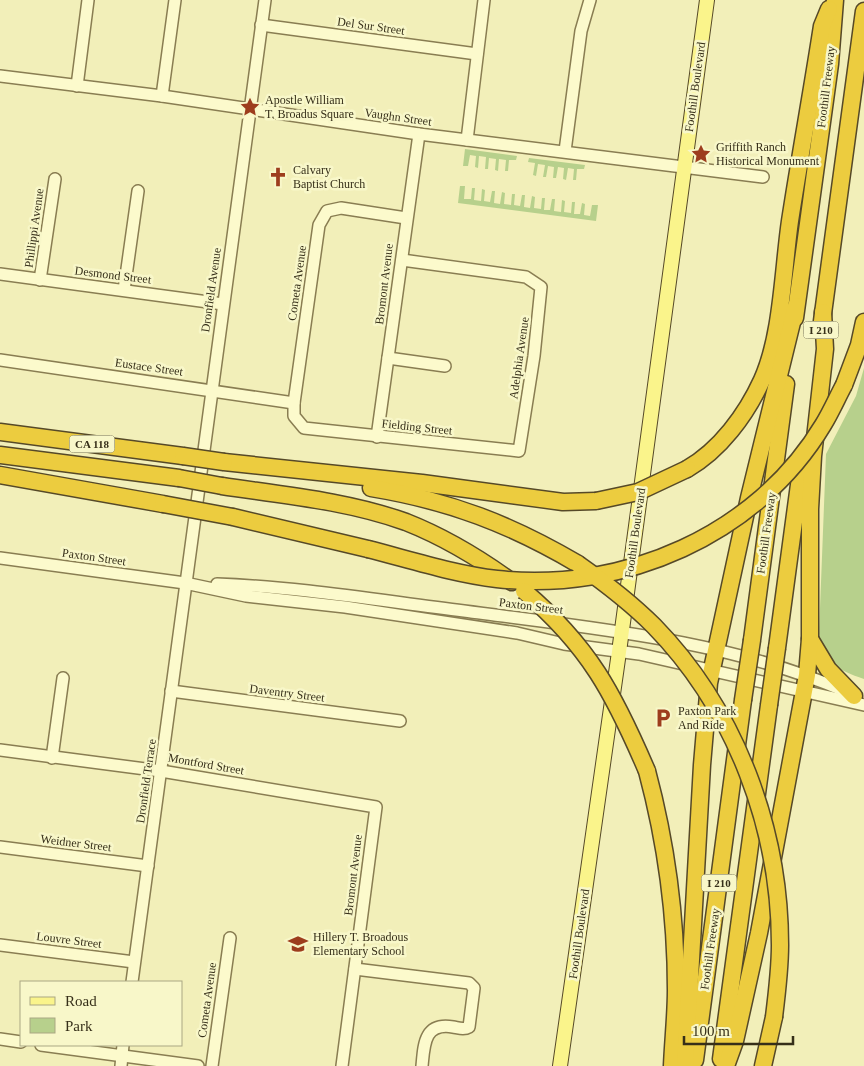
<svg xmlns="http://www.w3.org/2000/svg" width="864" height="1066" font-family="'Times New Roman',serif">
  <rect width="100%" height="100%" fill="#f2efb9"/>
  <g fill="#b7d08c">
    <path d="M465 149 517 156 516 160H509L508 171H505L506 160 499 159 498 171 495 170 496 159 489 158 488 169H485L486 157 479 156 478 168 475 167 476 156 470 155 468 166H463Z"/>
    <path d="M529 158 585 165 584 169H577L576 180H573L574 169 568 168 566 180 563 179 564 168 558 167 556 178H553L554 167 548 166 546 177H543L545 165 538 164 536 176 533 175 535 163 528 162Z"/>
    <path d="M460 186H465L464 199H471L472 188H475L474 200 481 201 482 189 485 190 484 201 490 202 492 191H495L494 203 500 204 502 192 505 193 504 204 511 205 512 194H515L514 205 520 206 522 195H525L524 207 530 208 532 196 535 197 534 208 541 209 542 198H545L544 210H550L552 199H555L554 211 561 212 562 200 565 201 564 212 571 213 572 202H575L574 214H580L582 203 585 204 584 215 590 216 592 205H598L596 221 458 203Z"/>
    <path d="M864 368V679C838 670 824 663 819 634L826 454 856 396Z"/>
  </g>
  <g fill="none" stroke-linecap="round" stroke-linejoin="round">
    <defs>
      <g id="minor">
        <path d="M261 25 477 54"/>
        <path d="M0 76 162 96 419 134 763 177"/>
        <path d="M77 86 88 0"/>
        <path d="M162 96 175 0"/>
        <path d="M467 140 484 0"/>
        <path d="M565 151 581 31 590 0"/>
        <path d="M402 260 526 277 541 287 534 356 519 451 304 428 294 416V403L319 225 327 211 341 208 406 218"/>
        <path d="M0 274 223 304"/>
        <path d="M40 280 55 179"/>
        <path d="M124 290 138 191"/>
        <path d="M388 358 445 366"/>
        <path d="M0 360 294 403"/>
        <path d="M377 437 419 134"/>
        <path d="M0 558 185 583 246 596 345 607 517 633 564 644 639 654 864 705"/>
        <path d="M217 584C300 587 382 601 464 611 592 628 728 640 847 692"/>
        <path d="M171 691 400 721"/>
        <path d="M0 750 161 771 376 807 342 1066"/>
        <path d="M52 758 63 678"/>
        <path d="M0 847 148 866"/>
        <path d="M0 945 134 962"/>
        <path d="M355 969 469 983 474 988 469 1027C464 1030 459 1028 453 1027 424 1022 424 1045 422 1066"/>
        <path d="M132 982 265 0"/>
        <path d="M0 1039 21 1042"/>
        <path d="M41 1045 198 1066"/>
        <path d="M121 1066 123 1045"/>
        <path d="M212 1066 230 938"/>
      </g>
      <path id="major" d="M560 1066 619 652 707 0"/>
      <g id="highway">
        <path d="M795 318 830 64 835 0"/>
        <path d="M822 321 864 11"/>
        <path d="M844 385 859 345 864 322"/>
        <path d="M0 432 183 456"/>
        <path d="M0 455 179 478"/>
        <path d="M224 462 422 483 563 502 596 501"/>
        <path d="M687 469C720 450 746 415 762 380 782 336 783 269 790 221 800 156 812 91 822 26L829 9"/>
        <path d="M0 475 163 504"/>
        <path d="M222 486C283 495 348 501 406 522 444 537 479 558 512 582"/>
        <path d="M371 488C450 501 510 524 578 564"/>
        <path d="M233 517 368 549"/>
        <path d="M810 639 828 669 854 696"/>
        <path d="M752 640 786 384"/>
        <path d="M777 648 803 455"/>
        <path d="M647 771C666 842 676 916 676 990 676 1015 673 1041 672 1066"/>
        <path d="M721 1059 769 705"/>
        <path d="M695 1060 743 700"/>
        <path d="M685 1066 702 765 709 683 749 498 796 306"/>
        <path d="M726 1066 735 1041 759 933 807 675 810 639V509L813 456 825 349 823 312"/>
        <path d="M763 1066 774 1017"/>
      </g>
    </defs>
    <use href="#minor" stroke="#897d52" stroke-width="14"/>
    <use href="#major" stroke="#564928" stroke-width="16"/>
    <use href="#highway" stroke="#564928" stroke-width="19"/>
    <use href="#minor" stroke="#fcfacc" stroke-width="11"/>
    <use href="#major" stroke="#faf48b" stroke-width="14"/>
    <use href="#highway" stroke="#eccc3f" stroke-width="16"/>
    <defs>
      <g id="highway-bridge">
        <path d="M183 456 224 462"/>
        <path d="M179 478 222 486"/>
        <path d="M596 501 638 492 687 469"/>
        <path d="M163 504 233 517"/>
        <path d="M368 549C411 560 454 574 497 579 623 593 757 535 823 425 831 412 837 398 844 385"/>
        <path d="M578 564C605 583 631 603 654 626 736 710 780 829 780 945 780 969 777 993 774 1017"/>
        <path d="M524 591C589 646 614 694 647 771"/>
        <path d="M743 700 752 640"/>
        <path d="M769 705 777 648"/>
      </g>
    </defs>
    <use href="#highway-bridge" stroke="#564928" stroke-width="19" stroke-linecap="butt"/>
    <use href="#highway-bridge" stroke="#eccc3f" stroke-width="16"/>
  </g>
  <defs>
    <symbol id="sight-bare" viewBox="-9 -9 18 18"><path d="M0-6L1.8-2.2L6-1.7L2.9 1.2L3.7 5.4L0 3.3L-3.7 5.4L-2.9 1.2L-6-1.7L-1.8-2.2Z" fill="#9d3d1d" stroke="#f8f7c9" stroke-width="2.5" paint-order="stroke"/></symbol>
    <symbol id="church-bare" viewBox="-9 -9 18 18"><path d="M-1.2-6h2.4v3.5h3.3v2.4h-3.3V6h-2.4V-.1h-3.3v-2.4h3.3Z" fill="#9d3d1d" stroke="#f8f7c9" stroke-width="2.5" paint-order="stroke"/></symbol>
    <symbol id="parking-bare" viewBox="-9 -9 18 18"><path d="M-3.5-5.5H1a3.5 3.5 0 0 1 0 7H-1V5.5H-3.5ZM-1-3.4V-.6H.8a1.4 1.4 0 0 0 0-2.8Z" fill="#9d3d1d" stroke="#f8f7c9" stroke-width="2.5" paint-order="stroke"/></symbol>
    <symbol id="school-bare" viewBox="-9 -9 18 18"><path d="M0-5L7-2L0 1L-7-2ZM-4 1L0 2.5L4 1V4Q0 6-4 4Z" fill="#9d3d1d" stroke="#f8f7c9" stroke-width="2.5" paint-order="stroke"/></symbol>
  </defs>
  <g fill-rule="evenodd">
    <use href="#sight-bare" x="236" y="93" width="28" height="28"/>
    <use href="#sight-bare" x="687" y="140" width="28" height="28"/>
    <use href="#church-bare" x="264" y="163" width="28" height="28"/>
    <use href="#parking-bare" x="649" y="704" width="28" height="28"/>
    <use href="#school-bare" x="284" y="930" width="28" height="28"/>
  </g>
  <g text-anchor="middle" stroke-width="5" stroke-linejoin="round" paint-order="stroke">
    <g fill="#f8f7c9" stroke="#706b4e" stroke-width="1">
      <rect x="803.5" y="321.5" width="35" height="17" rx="4"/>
      <rect x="69.5" y="435.5" width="45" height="17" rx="4"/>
      <rect x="701.5" y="874.5" width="35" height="17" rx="4"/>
    </g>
    <g font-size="11" font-weight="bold" fill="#362f19">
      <text x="821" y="334">I 210</text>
      <text x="92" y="448">CA 118</text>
      <text x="719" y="887">I 210</text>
    </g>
    <g font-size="12" fill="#362f19" stroke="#f8f7c9">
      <text transform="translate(371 26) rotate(8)" y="4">Del Sur Street</text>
      <text transform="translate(695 87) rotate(-82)" y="4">Foothill Boulevard</text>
      <text transform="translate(826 87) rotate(-83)" y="4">Foothill Freeway</text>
      <text transform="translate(398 117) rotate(8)" y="4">Vaughn Street</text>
      <text transform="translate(34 228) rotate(-82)" y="4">Phillippi Avenue</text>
      <text transform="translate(113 275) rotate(7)" y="4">Desmond Street</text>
      <text transform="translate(297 283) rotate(-82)" y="4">Cometa Avenue</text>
      <text transform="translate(384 284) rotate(-83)" y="4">Bromont Avenue</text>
      <text transform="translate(211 290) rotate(-82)" y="4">Dronfield Avenue</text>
      <text transform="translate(519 358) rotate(-82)" y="4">Adelphia Avenue</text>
      <text transform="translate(149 367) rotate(8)" y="4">Eustace Street</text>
      <text transform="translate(417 427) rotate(6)" y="4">Fielding Street</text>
      <text transform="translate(635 533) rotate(-82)" y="4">Foothill Boulevard</text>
      <text transform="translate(766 533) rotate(-82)" y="4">Foothill Freeway</text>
      <text transform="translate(94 557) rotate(8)" y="4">Paxton Street</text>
      <text transform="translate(531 606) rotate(7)" y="4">Paxton Street</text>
      <text transform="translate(287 693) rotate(7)" y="4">Daventry Street</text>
      <text transform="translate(206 764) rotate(10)" y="4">Montford Street</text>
      <text transform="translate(146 781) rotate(-82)" y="4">Dronfield Terrace</text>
      <text transform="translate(76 843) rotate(7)" y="4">Weidner Street</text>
      <text transform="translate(353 875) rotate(-83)" y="4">Bromont Avenue</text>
      <text transform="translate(579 934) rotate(-82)" y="4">Foothill Boulevard</text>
      <text transform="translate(69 940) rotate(7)" y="4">Louvre Street</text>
      <text transform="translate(710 949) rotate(-82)" y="4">Foothill Freeway</text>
      <text transform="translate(207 1000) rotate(-82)" y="4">Cometa Avenue</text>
    </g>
    <g font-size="12" fill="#362f19" stroke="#f8f7c9" text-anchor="start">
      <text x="265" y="104">Apostle William<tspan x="265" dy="14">T. Broadus Square</tspan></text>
      <text x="716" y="151">Griffith Ranch<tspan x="716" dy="14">Historical Monument</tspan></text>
      <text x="293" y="174">Calvary<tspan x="293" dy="14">Baptist Church</tspan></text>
      <text x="678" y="715">Paxton Park<tspan x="678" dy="14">And Ride</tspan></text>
      <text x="313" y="941">Hillery T. Broadous<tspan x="313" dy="14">Elementary School</tspan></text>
    </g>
  </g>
  <rect x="20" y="981" width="162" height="65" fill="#f8f7c9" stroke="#aaa783"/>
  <rect x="30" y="997" width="25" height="8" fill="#faf48b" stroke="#aaa783"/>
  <text x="65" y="1006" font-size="15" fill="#362f19">Road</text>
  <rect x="30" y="1018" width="25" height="15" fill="#b7d08c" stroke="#aaa783"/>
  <text x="65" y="1031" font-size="15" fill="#362f19">Park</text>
  <path d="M684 1036v8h109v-8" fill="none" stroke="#362f19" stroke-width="2.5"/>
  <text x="692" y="1036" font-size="15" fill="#362f19" stroke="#f8f7c9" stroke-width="4" paint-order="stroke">100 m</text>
</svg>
